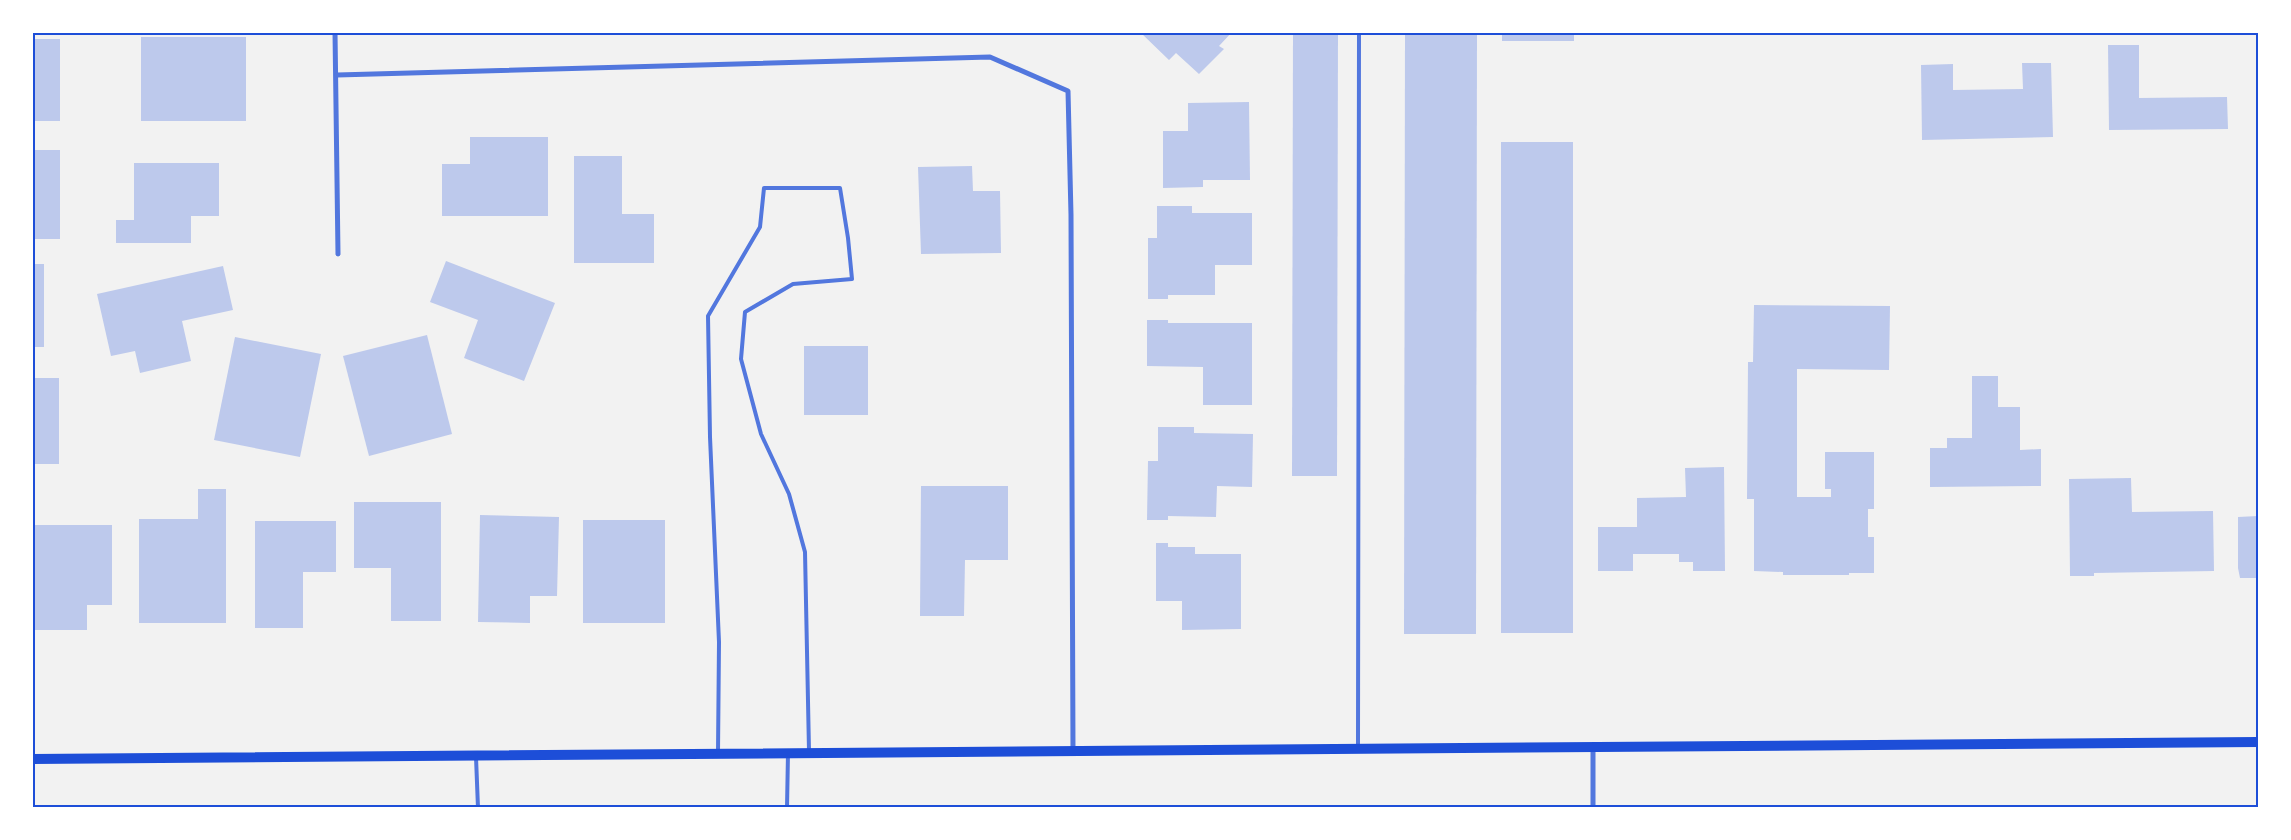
<svg xmlns="http://www.w3.org/2000/svg" width="2291" height="840" font-family="'Space Grotesk',sans-serif">
  <rect width="100%" height="100%" fill="#f2f2f2"/>
  <g fill="#bdc9ec">
    <path d="M1140 32H1232L1219 46 1224 49 1199 74 1176 53 1169 60Z"/>
    <path d="M1293 32H1338L1337 476H1292Z"/>
    <path d="M1405 32H1477L1476 634H1404Z"/>
    <rect x="1502" y="32" width="72" height="9"/>
    <rect x="141" y="37" width="105" height="84"/>
    <rect x="32" y="39" width="28" height="82"/>
    <path d="M2108 45H2139V98L2227 97 2228 129 2109 130Z"/>
    <path d="M2022 63H2051L2053 137 1922 140 1921 65 1953 64V90L2023 89Z"/>
    <path d="M1249 102 1250 180H1203V187L1163 188V131H1188V103Z"/>
    <path d="M470 137H548V216H442V164H470Z"/>
    <rect x="1501" y="142" width="72" height="491"/>
    <rect x="32" y="150" width="28" height="89"/>
    <path d="M574 156H622V214H654V263H574Z"/>
    <path d="M134 163H219V216H191V243H116V220H134Z"/>
    <path d="M972 166 973 191H1000L1001 253 921 254 918 167Z"/>
    <path d="M1157 206H1192V213H1252V265H1215V295H1168V299H1148V238H1157Z"/>
    <path d="M446 261 555 303 524 381 464 358 478 320 430 302Z"/>
    <rect x="32" y="264" width="12" height="83"/>
    <path d="M223 266 233 310 182 321 191 361 140 373 135 351 111 356 97 294Z"/>
    <path d="M1754 305 1890 306 1889 370 1797 369V497H1831V489H1825V452H1874V509H1868V537H1874V573H1849V575H1783V572L1754 571V499H1747L1748 362H1753Z"/>
    <path d="M1147 320H1168V323H1252V405H1203V367L1147 366Z"/>
    <path d="M427 335 452 434 369 456 343 356Z"/>
    <path d="M235 337 321 354 300 457 214 440Z"/>
    <rect x="804" y="346" width="64" height="69"/>
    <path d="M1972 376H1998V407H2020V450L2041 449V486L1930 487V448H1947V438H1972Z"/>
    <rect x="32" y="378" width="27" height="86"/>
    <path d="M1158 427H1194V433L1253 434 1252 487 1217 486 1216 517 1168 516V520H1147L1148 461H1158Z"/>
    <path d="M1724 467 1725 571H1693V562H1679V554H1633V571H1598V527H1637V498L1686 497 1685 468Z"/>
    <path d="M2131 478 2132 512 2213 511 2214 571 2094 573V576H2070L2069 479Z"/>
    <path d="M921 486H1008V560H965L964 616H920Z"/>
    <path d="M198 489H226V623H139V519H198Z"/>
    <path d="M354 502H441V621H391V568H354Z"/>
    <path d="M480 515 559 517 557 596H530V623L478 622Z"/>
    <path d="M2258 516V578H2240L2238 568V517Z"/>
    <rect x="583" y="520" width="82" height="103"/>
    <path d="M255 521H336V572H303V628H255Z"/>
    <path d="M34 525H112V605H87V630H34Z"/>
    <path d="M1156 543H1168V547H1195V554H1241V629L1182 630V601H1156Z"/>
  </g>
  <g fill="none" stroke-linecap="round" stroke-linejoin="round">
    <g stroke="#5277de" stroke-width="4">
      <path d="M1358 747 1359 32"/>
      <path d="M718 752 719 642 710 437 708 316 760 227 764 188H840L848 238 852 279 793 284 745 312 741 359 761 434 789 494 805 552 809 751"/>
      <path d="M476 757 478 808"/>
      <path d="M787 808 788 753"/>
    </g>
    <g stroke="#5277de" stroke-width="5">
      <path d="M335 32 338 254"/>
      <path d="M337 75 990 57 1068 91 1071 215 1073 751"/>
      <path d="M1593 747V808"/>
    </g>
    <path stroke="#1d4ed8" stroke-width="10" d="M32 759 2258 742"/>
  </g>
  <rect width="2291" height="840" fill="none" stroke="#ffffff" stroke-width="68"/>
  <rect x="34" y="34" width="2223" height="772" fill="none" stroke="#1d4ed8" stroke-width="2"/>
</svg>
